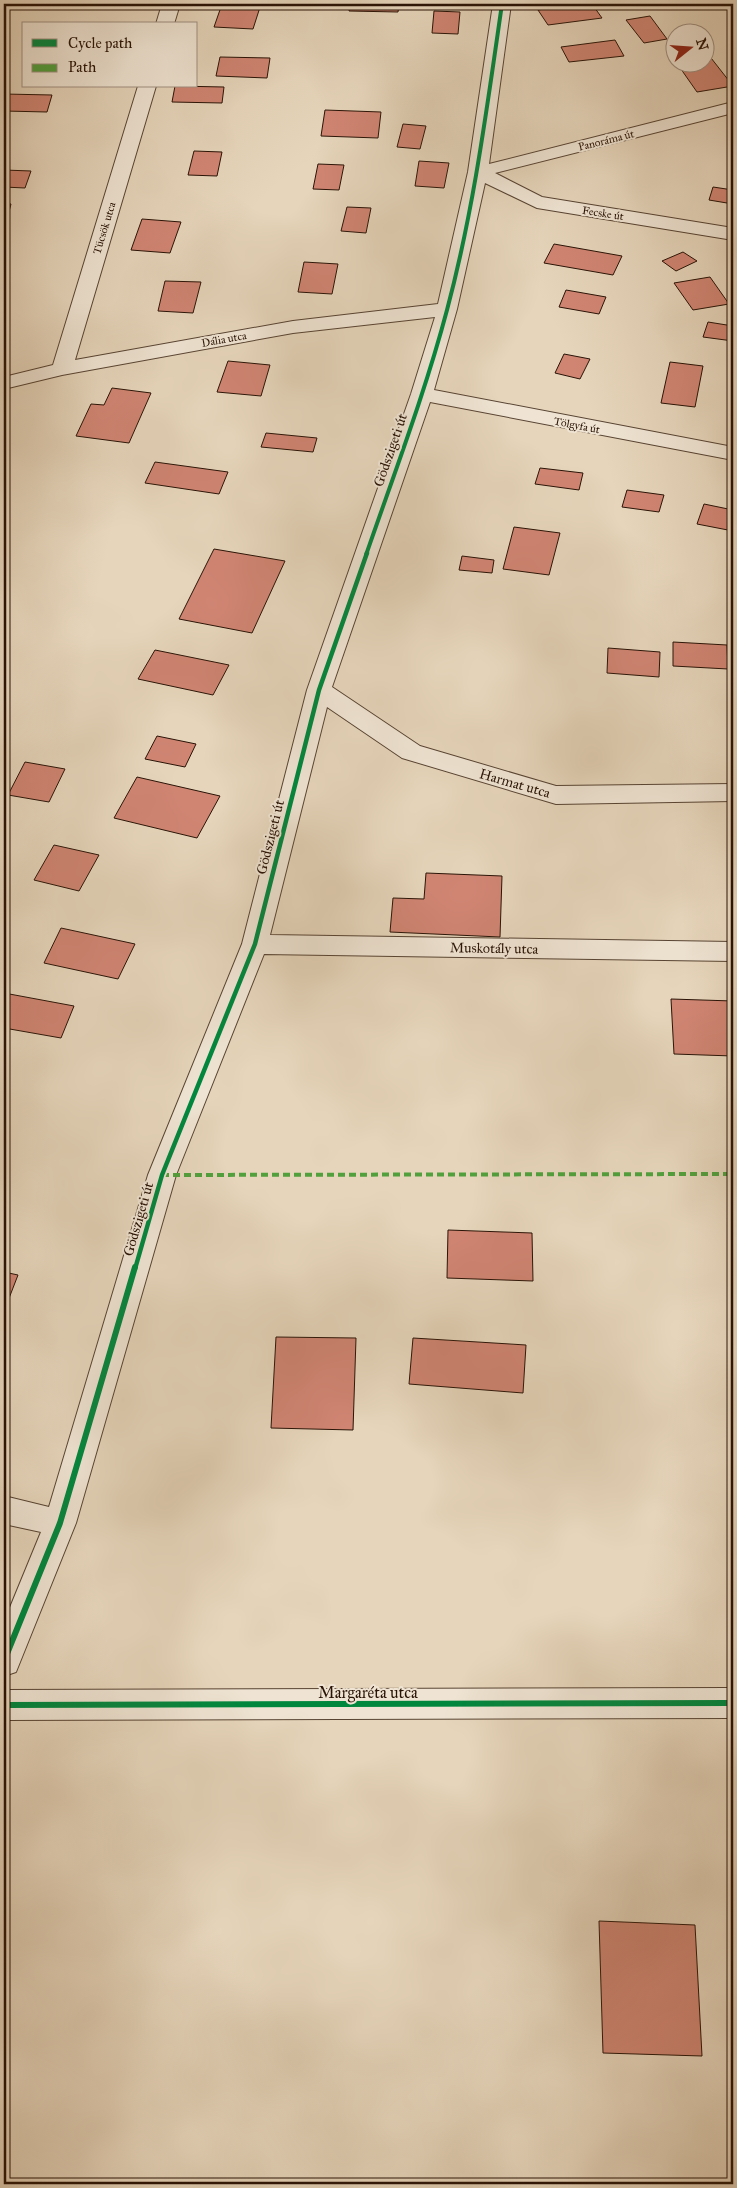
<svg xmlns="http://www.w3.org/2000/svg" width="737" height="2188" font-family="'IM FELL Great Primer',serif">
  <rect width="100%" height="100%" fill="#e6d5bb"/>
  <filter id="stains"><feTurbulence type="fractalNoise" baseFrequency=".004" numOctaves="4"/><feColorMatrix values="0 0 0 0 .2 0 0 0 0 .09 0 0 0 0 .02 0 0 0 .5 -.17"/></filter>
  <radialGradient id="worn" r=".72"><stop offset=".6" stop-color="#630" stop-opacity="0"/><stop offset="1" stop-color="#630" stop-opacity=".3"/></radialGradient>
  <g fill="#d08573" stroke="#291306">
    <path d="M222 4H261L253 29 214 27Z"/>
    <path d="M350 4H399L398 12 349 11Z"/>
    <path d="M581 4H592L602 18 548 25 538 10Z"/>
    <path d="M434 11 460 12 458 34 432 33Z"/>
    <path d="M650 16 667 39 644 43 626 20Z"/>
    <path d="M615 40 624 56 569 62 561 47Z"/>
    <path d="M704 49 733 86 697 92 676 62H704Z"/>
    <path d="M220 57 270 58 267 78 216 76Z"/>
    <path d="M175 86 224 87 222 103 172 102Z"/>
    <path d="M4 94 52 95 47 112 4 111Z"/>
    <path d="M325 110 381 112 378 138 321 136Z"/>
    <path d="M403 124 426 126 420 149 397 147Z"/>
    <path d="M194 151 222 152 217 176 188 175Z"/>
    <path d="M419 161 449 163 444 188 415 186Z"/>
    <path d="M318 164 344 165 339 190 313 189Z"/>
    <path d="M4 170 31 171 25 188 4 187Z"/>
    <path d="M713 187 733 190V204L709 200Z"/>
    <path d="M4 203 11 204 5 227H4Z"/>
    <path d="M347 207 371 208 366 233 341 231Z"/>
    <path d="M142 219 181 222 170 253 131 250Z"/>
    <path d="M554 244 622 256 613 275 544 263Z"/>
    <path d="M683 252 697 261 676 271 662 261Z"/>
    <path d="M304 262 338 264 332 294 298 292Z"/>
    <path d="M710 277 729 304 693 310 674 283Z"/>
    <path d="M165 281 201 282 193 313 158 311Z"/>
    <path d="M566 290 606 297 599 314 559 307Z"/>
    <path d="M708 322 733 326V341L703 337Z"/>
    <path d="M564 354 590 359 580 379 555 373Z"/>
    <path d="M228 361 270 365 261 396 217 392Z"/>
    <path d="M670 362 703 366 695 407 661 403Z"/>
    <path d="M112 388 151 393 129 443 76 436 91 404 104 405Z"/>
    <path d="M266 433 317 438 313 452 261 447Z"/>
    <path d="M155 462 228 472 219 494 145 483Z"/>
    <path d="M540 468 583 473 579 490 535 484Z"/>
    <path d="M627 490 664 495 659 512 622 507Z"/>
    <path d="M704 504 733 510V531L697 524Z"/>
    <path d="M514 527 560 533 549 575 503 569Z"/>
    <path d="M214 549 285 561 252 633 179 619Z"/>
    <path d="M462 556 494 560 492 573 459 570Z"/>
    <path d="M673 642 727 645 728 669 673 666Z"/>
    <path d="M608 648 660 652 659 677 607 673Z"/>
    <path d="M155 650 229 665 213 695 138 679Z"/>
    <path d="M157 736 196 744 185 767 145 759Z"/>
    <path d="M25 762 65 769 49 802 8 795Z"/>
    <path d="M137 777 220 796 197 838 114 818Z"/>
    <path d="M54 845 99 855 79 891 34 880Z"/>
    <path d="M426 873 502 876 500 937 390 932 393 898 424 899Z"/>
    <path d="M61 928 135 944 118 979 44 963Z"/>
    <path d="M4 993 74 1006 61 1038 4 1028Z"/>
    <path d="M671 999 733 1001V1056L674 1054Z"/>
    <path d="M448 1230 532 1233 533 1281 447 1278Z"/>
    <path d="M4 1272 18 1275 6 1306H4Z"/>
    <path d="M276 1337 356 1338 353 1430 271 1428Z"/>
    <path d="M413 1338 526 1345 523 1393 409 1384Z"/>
    <path d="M599 1921 695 1925 702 2056 603 2053Z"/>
  </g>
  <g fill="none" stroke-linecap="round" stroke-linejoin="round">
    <defs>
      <g id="minor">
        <path d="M162 4H180L174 24H156Z"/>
        <path d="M493 4H511L489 164 733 102V113L495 173 542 197 733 228V240L537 208 485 183 457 309 434 390 733 447V460L430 402 332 687 420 746 556 786 733 784V801L556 804 402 758 327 707 270 935 733 942V961L264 954 176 1175 76 1523 16 1672 4 1676V1622L41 1532 4 1524V1496L49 1507 148 1175 242 944 307 690 411 394 435 317 293 333 62 375 4 389V377L53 365 138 86H156L75 360 293 321 438 304 468 172Z"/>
        <path d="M733 1688V1718L4 1720V1690Z"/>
      </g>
    </defs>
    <use href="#minor" stroke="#584433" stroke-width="2"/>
    <use href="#minor" fill="#efe4d3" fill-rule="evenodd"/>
    <path stroke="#51a03d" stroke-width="4" stroke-dasharray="7 4" stroke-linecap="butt" d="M162 1175 733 1174"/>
    <defs>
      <path id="cycleway-far2" d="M366 555C394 474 425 393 447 310 474 209 487 107 502 4"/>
      <path id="cycleway-far1" d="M135 1269 162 1175 255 944 319 690 367 553"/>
      <g id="cycleway">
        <path d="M4 1661 60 1523 135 1267"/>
        <path d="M4 1705 733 1703"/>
      </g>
    </defs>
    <use href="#cycleway-far2" stroke="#efe4d3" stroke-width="6"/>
    <use href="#cycleway-far1" stroke="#efe4d3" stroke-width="8"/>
    <use href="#cycleway" stroke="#efe4d3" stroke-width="9"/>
    <use href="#cycleway-far2" stroke="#00873e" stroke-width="4"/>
    <use href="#cycleway-far1" stroke="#00873e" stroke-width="4.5"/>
    <use href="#cycleway" stroke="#00873e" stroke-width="6"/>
  </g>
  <g text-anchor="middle" stroke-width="4" stroke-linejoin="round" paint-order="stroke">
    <g font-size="11" fill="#291306" stroke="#efe4d3">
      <text transform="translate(606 140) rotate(-14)" y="4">Panoráma út</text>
      <text transform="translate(603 213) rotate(9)" y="4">Fecske út</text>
      <text transform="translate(104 228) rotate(-73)" y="4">Tücsök utca</text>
      <text transform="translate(224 339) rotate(-10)" y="4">Dália utca</text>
      <text transform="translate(577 425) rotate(11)" y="4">Tölgyfa út</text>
    </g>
    <g font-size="14" fill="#291306" stroke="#efe4d3">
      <text transform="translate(390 450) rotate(-71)" y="5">Gödszigeti út</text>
      <text transform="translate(515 783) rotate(16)" y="5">Harmat utca</text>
      <text transform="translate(270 837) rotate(-76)" y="5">Gödszigeti út</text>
      <text transform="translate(494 948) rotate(1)" y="5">Muskotály utca</text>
      <text transform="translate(138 1219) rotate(-74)" y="5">Gödszigeti út</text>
    </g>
    <g font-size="16" fill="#291306" stroke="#efe4d3">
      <text x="368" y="1698">Margaréta utca</text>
    </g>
  </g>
  <rect width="737" height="2188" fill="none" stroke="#e6d5bb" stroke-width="20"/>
  <rect x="5" y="5" width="727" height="2178" fill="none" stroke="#291306" stroke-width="2.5"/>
  <rect x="10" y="10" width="717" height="2168" fill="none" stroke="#291306"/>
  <rect x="22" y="22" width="175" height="65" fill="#efe4d3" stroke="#a09081"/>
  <rect x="32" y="39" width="25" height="8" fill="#00873e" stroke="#a09081"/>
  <text x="68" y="48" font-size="15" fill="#291306">Cycle path</text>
  <rect x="32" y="64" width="25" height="8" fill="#51a03d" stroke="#a09081"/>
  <text x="68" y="72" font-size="15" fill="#291306">Path</text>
  <g transform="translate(690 48) rotate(73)"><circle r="24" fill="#efe4d3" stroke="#a09081"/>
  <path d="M0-4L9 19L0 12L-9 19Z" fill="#8f2418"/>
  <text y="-8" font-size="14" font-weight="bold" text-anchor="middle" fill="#291306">N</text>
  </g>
  <rect width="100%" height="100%" filter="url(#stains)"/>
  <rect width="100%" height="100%" fill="url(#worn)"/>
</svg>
